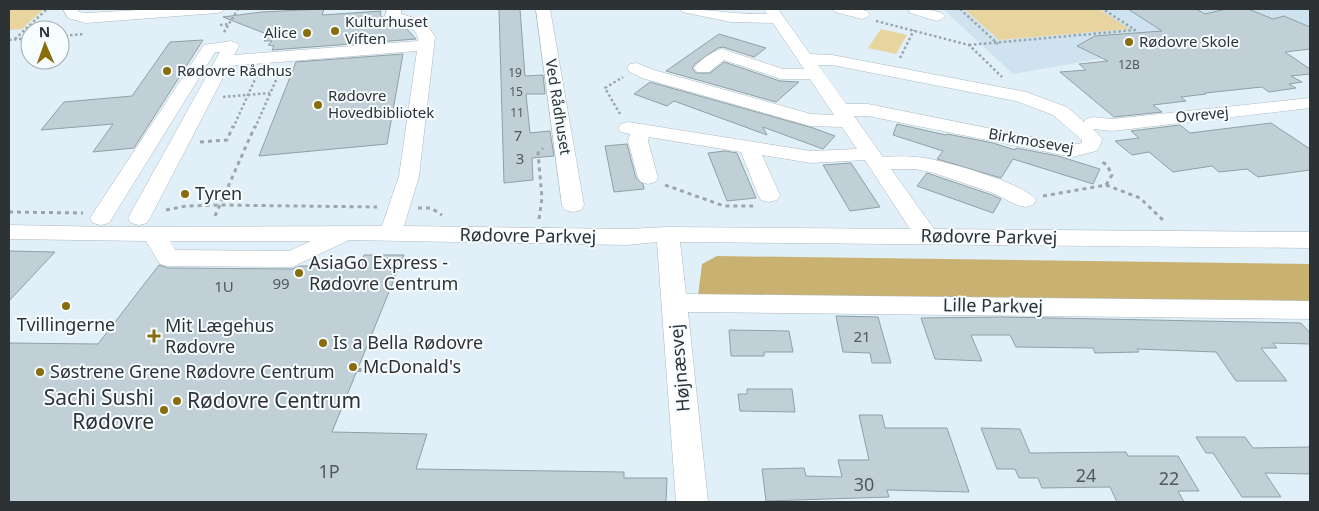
<svg xmlns="http://www.w3.org/2000/svg" width="1319" height="511" font-family="'Noto Sans',sans-serif">
  <rect width="100%" height="100%" fill="#e1f0f8"/>
  <path fill="#cee3ef" d="M943 9H963L999 40 1128 29 1099 9H1310V28L1139 52 1013 74Z"/>
  <g fill="#e8d49f">
    <path d="M9 9H44L22 29 9 30Z"/>
    <path d="M964 9H1099L1129 29 999 40Z"/>
    <path d="M881 29 907 35 896 54 868 48Z"/>
  </g>
  <path fill="#c9b271" d="M717 256 1310 264V303L698 296 702 264Z"/>
  <g fill="#c1cfd7" stroke="#919fa6">
    <path d="M324 9 322 15 381 11 380 15 387 21 404 26 416 39 272 50 274 46 268 45 272 41H264L269 35 223 17 261 12Z"/>
    <path d="M499 9H520L525 76 543 75 545 94H526L530 133 550 131 554 156 532 158 533 180 504 183Z"/>
    <path d="M1128 9H1196L1205 14 1226 9H1248L1273 19 1284 16 1291 19 1310 27V49L1285 52 1310 69V74L1291 76 1302 82 1289 84 1296 88 1269 92 1262 87 1205 93 1206 94 1181 97 1186 101 1153 105 1162 112 1114 117 1060 72 1086 70 1079 64 1108 61 1077 46 1095 36 1162 31Z"/>
    <path d="M719 34 766 48 754 57 723 47 718 48 695 64 692 68 696 73H710L724 62 780 81 799 82 776 102 666 71Z"/>
    <path d="M203 40 134 148 93 152 113 124 41 130 64 102 132 96 170 42Z"/>
    <path d="M403 54 387 144 259 156 296 62Z"/>
    <path d="M650 82 813 128 835 136 823 149 763 127 767 135 674 101 667 106 634 94Z"/>
    <path d="M1271 123 1310 149V170L1258 177 1247 169 1219 172 1212 166 1173 172 1149 152 1132 155 1115 141 1139 138 1131 131 1180 125 1190 133Z"/>
    <path d="M897 124 946 135 947 134 993 143 1015 150 1016 148 1058 156 1100 169 1093 184 1013 159 1001 178 937 159 943 151 893 135Z"/>
    <path d="M627 144 636 178 643 184 644 189 614 192 605 146Z"/>
    <path d="M725 151 737 153 756 198 727 201 708 153Z"/>
    <path d="M851 163 880 207 850 211 823 165Z"/>
    <path d="M927 173 992 195 1001 199 993 213 917 186Z"/>
    <path d="M9 251 55 252 9 301Z"/>
    <path d="M364 255H404L332 432 427 434 416 469 624 472V478H667L666 502H9V343L98 344 159 265 168 268 292 269 300 266H358Z"/>
    <path d="M836 316 878 317 891 363H872L870 353 843 352Z"/>
    <path d="M1002 317 1301 323 1310 333V344L1273 343 1277 348H1261L1287 381H1236L1216 352 1137 349 1139 352 1095 353 1093 348 1016 347 1010 335H971L982 361 935 359 921 318Z"/>
    <path d="M729 330 789 331 793 352H764V356H731Z"/>
    <path d="M747 389H792L795 412 740 411 738 394H747Z"/>
    <path d="M859 415H882L885 428H947L969 492 887 490 889 497 766 501 762 469 804 468 806 476 842 477 838 460H869Z"/>
    <path d="M981 428 1020 429 1030 453 1126 452 1128 456H1178L1199 491H1178L1184 502H1117L1110 487 1042 488 1038 478H1019L1015 469H997Z"/>
    <path d="M1196 437H1245L1253 448 1310 447V474L1265 473 1281 497H1242L1213 453H1206Z"/>
  </g>
  <g fill="none" stroke-linecap="round" stroke-linejoin="round">
    <defs>
      <g id="minor">
        <path d="M63 9H77L79 12 86 13 155 9H224L222 12 217 13 86 23 68 18Z"/>
        <path d="M387 9H401V14C416 18 427 22 435 37L419 176 404 226 627 229 668 227 910 229 865 160 811 163 762 155 780 195 777 200 769 202 761 200 758 195 741 152 649 137 648 141 658 178 655 182 648 184 641 182 638 178 628 141 630 134 621 132 618 128 621 124 628 122 811 151 857 149 842 127 810 126 642 78 630 72 627 68 630 64 636 63 654 70 811 114 834 115 810 79H781L724 60 709 72H697L694 68C700 60 713 51 722 49L783 69H804L773 23 731 22 682 12 680 9C709 9 737 15 767 14L764 9H778L810 54 832 55 1026 92 1067 107 1084 122 1086 119 1093 117 1112 119 1310 98V108L1112 131 1093 129 1102 138C1102 144 1099 147 1096 151L1072 157 868 116H854L883 157C897 156 911 156 925 158 947 162 1025 183 1036 200L1033 205 1025 207 1017 205 993 193 934 173 915 169H891L934 229 1310 232V248L680 242 686 294 1310 301V319L688 312 708 502H676L657 242 627 245 349 240 292 267 168 266 160 264 146 241 9 239V225L110 227 382 226 399 176 417 51 229 66 150 218 147 223 139 225 131 223 128 218 220 52H215L109 223 101 225 93 223 90 218 204 45 231 41 237 43 239 46 234 55 418 41C419 26 399 23 388 19L385 16ZM818 65H832L1016 101 1053 115 1082 140V143L1072 145 868 104H846ZM170 241H311L289 251 175 250Z"/>
        <path d="M536 9H550L584 205 581 210 573 212 565 210 562 205Z"/>
        <path d="M833 9H859L867 11 870 14 867 17 862 19 835 12Z"/>
        <path d="M908 9H927L942 13 945 16 942 19 937 21 910 13Z"/>
      </g>
    </defs>
    <use href="#minor" stroke="#acb9c1" stroke-width="1"/>
    <g stroke="#9ba6ac" stroke-width="2.5" stroke-dasharray="2.5 2.5" stroke-linecap="butt">
      <path d="M960 9 998 44"/>
      <path d="M876 21 969 45 1002 77"/>
      <path d="M220 25 229 24"/>
      <path d="M224 32 238 9"/>
      <path d="M60 36 84 34"/>
      <path d="M15 39 47 9"/>
      <path d="M9 40 30 38"/>
      <path d="M969 45 1135 30 1103 9"/>
      <path d="M900 58 914 30"/>
      <path d="M223 97 270 93"/>
      <path d="M620 114 605 88 623 77"/>
      <path d="M233 128 257 75"/>
      <path d="M255 128 280 71"/>
    </g>
    <g stroke="#9ba6ac" stroke-width="3" stroke-dasharray="4 4" stroke-linecap="butt">
      <path d="M200 142 227 140 233 126"/>
      <path d="M665 185 724 206H753"/>
      <path d="M1106 185 1140 198 1164 221"/>
      <path d="M1043 196 1106 185 1112 175 1107 165 1099 160"/>
      <path d="M418 208H431L442 215"/>
      <path d="M166 210 186 206 220 205 377 207"/>
      <path d="M9 212 83 213"/>
      <path d="M215 216 255 126"/>
      <path d="M539 219 542 198 538 153 543 148"/>
    </g>
    <path stroke="#9ba6ac" stroke-width="4" stroke-dasharray="4.5 4.5" stroke-linecap="butt" d="M357 370H381"/>
    <use href="#minor" fill="#fff" fill-rule="evenodd"/>
  </g>
  <g fill="#886d0c" stroke="#f6fcff" stroke-width="2">
    <circle cx="335" cy="31" r="5"/>
    <circle cx="307" cy="33" r="5"/>
    <circle cx="1129" cy="42" r="5"/>
    <circle cx="167" cy="71" r="5"/>
    <circle cx="318" cy="105" r="5"/>
    <circle cx="185" cy="194" r="5"/>
    <circle cx="299" cy="273" r="5"/>
    <circle cx="66" cy="306" r="5"/>
    <path d="M151.5 328.5h5v5h5v5h-5v5h-5v-5h-5v-5h5z"/>
    <circle cx="323" cy="343" r="5"/>
    <circle cx="353" cy="367" r="5"/>
    <circle cx="40" cy="372" r="5"/>
    <circle cx="177" cy="401" r="5"/>
    <circle cx="164" cy="410" r="5"/>
  </g>
  <g text-anchor="middle" stroke-width="4" stroke-linejoin="round" paint-order="stroke">
    <g font-size="12" fill="#52595e">
      <text x="1129" y="69">12B</text>
      <text x="515" y="77">19</text>
      <text x="516" y="96">15</text>
      <text x="517" y="117">11</text>
    </g>
    <g font-size="15" fill="#2d3235" stroke="#f6fcff" text-anchor="start">
      <text x="345" y="27">Kulturhuset<tspan x="345" dy="17">Viften</tspan></text>
      <text x="297" y="38" text-anchor="end">Alice</text>
      <text x="1139" y="47">Rødovre Skole</text>
      <text x="177" y="76">Rødovre Rådhus</text>
      <text x="328" y="101">Rødovre<tspan x="328" dy="17">Hovedbibliotek</tspan></text>
    </g>
    <g font-size="15" fill="#2d3235" stroke="#f6fcff">
      <text transform="translate(558 107) rotate(81)" y="5">Ved Rådhuset</text>
      <text transform="translate(1202 115) rotate(-6)" y="5">Ovrevej</text>
      <text transform="translate(1031 141) rotate(10)" y="5">Birkmosevej</text>
    </g>
    <g font-size="15" fill="#52595e">
      <text x="518" y="141">7</text>
      <text x="520" y="164">3</text>
      <text x="281" y="289">99</text>
      <text x="224" y="292">1U</text>
      <text x="862" y="342">21</text>
    </g>
    <g font-size="18" fill="#2d3235" stroke="#f6fcff" text-anchor="start">
      <text x="195" y="200">Tyren</text>
      <text x="309" y="269">AsiaGo Express -<tspan x="309" dy="21">Rødovre Centrum</tspan></text>
      <text x="66" y="331" text-anchor="middle">Tvillingerne</text>
      <text x="165" y="332">Mit Lægehus<tspan x="165" dy="21">Rødovre</tspan></text>
      <text x="333" y="349">Is a Bella Rødovre</text>
      <text x="363" y="373">McDonald's</text>
      <text x="50" y="378">Søstrene Grene Rødovre Centrum</text>
    </g>
    <g font-size="18" fill="#2d3235" stroke="#f6fcff">
      <text transform="translate(528 236) rotate(1)" y="6">Rødovre Parkvej</text>
      <text transform="translate(989 237) rotate(1)" y="6">Rødovre Parkvej</text>
      <text transform="translate(993 306) rotate(1)" y="6">Lille Parkvej</text>
      <text transform="translate(680 368) rotate(-95)" y="6">Højnæsvej</text>
    </g>
    <g font-size="18" fill="#52595e">
      <text x="329" y="478">1P</text>
      <text x="1086" y="482">24</text>
      <text x="1169" y="485">22</text>
      <text x="864" y="491">30</text>
    </g>
    <g font-size="21" fill="#2d3235" stroke="#f6fcff" text-anchor="end">
      <text x="154" y="405">Sachi Sushi<tspan x="154" dy="24">Rødovre</tspan></text>
      <text x="187" y="408" text-anchor="start">Rødovre Centrum</text>
    </g>
  </g>
  <rect width="1319" height="511" fill="none" stroke="#2d3235" stroke-width="20"/>
  <g transform="translate(45 45) rotate(358)"><circle r="24" fill="#f6fcff" stroke="#a6abae"/>
  <path d="M0-4L9 19L0 12L-9 19Z" fill="#886d0c"/>
  <text y="-8" font-size="14" font-weight="bold" text-anchor="middle" fill="#2d3235">N</text>
  </g>
</svg>
